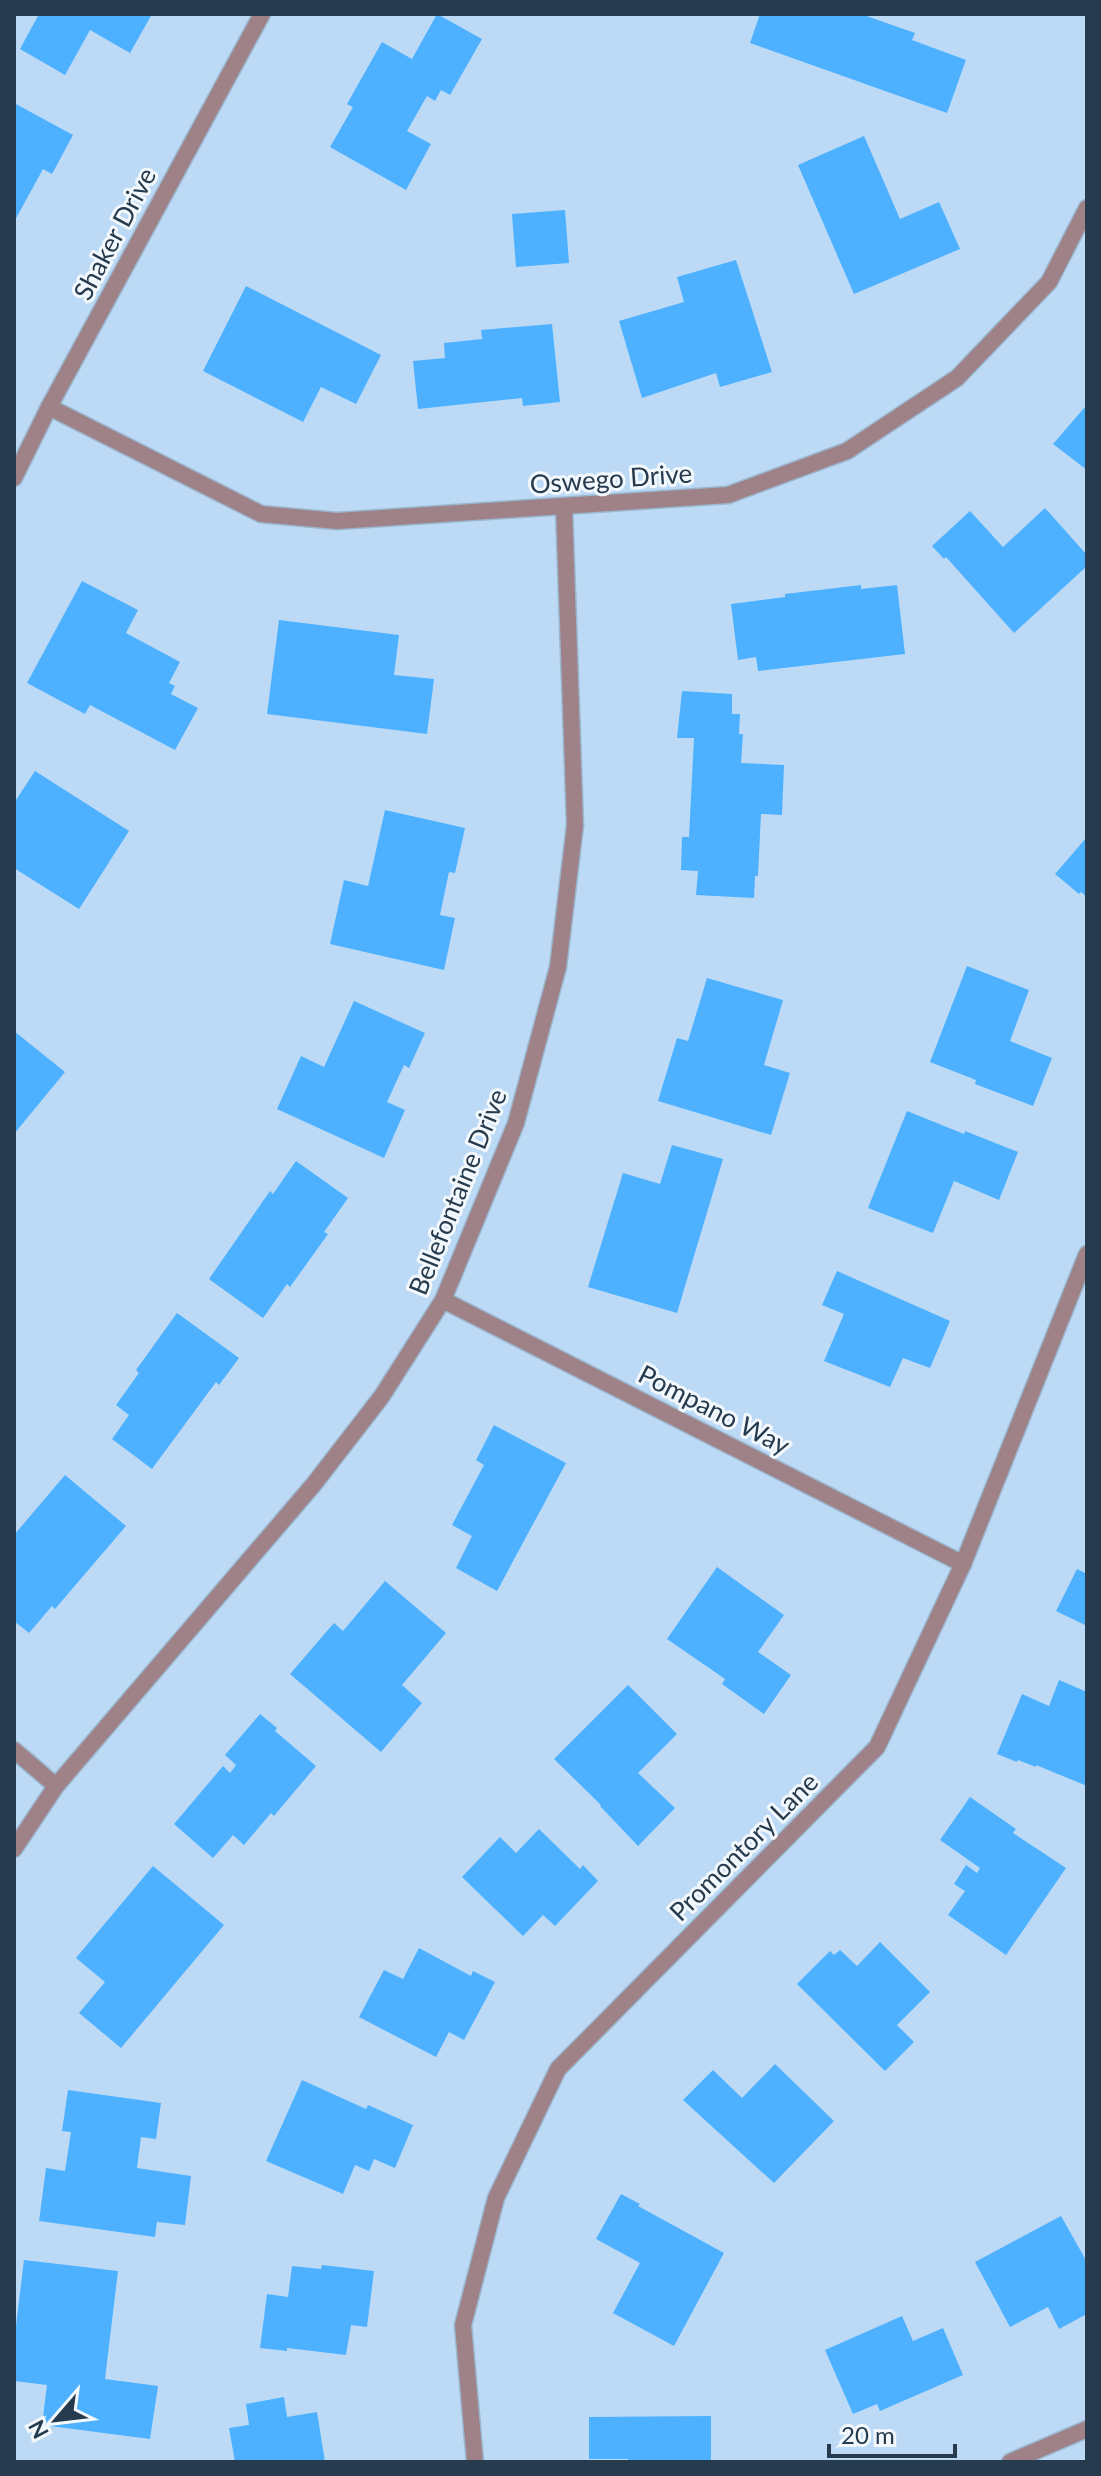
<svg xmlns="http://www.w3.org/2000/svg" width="1101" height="2476" font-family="Lato,sans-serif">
  <rect width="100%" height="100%" fill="#bcdaf5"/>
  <g fill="#4eb1ff">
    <path d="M39 14H152L130 53 90 30 65 75 20 49Z"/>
    <path d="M437 14 482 39 450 95 441 90 435 101 427 96 407 131 431 144 406 190 330 147 353 107 347 104 382 42 412 59Z"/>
    <path d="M760 14H861L915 33 912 40 966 60 947 113 750 43Z"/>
    <path d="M14 103 73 135 52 174 43 169 14 222Z"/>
    <path d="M864 136 900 219 939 202 960 249 854 294 798 165Z"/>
    <path d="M565 210 569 263 516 267 512 214Z"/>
    <path d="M736 260 772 372 720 387 716 373 642 398 619 321 684 302 677 277Z"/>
    <path d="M246 286 381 355 356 404 321 387 303 422 203 371Z"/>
    <path d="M552 324 560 402 523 406 522 398 418 409 413 361 445 358 444 343 482 339 481 330Z"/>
    <path d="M1085 407 1087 408V470L1053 444Z"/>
    <path d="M1045 508 1087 555V566L1014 633 946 557 944 559 932 546 970 511 1003 547Z"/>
    <path d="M82 581 138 610 126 633 180 662 169 683 175 686 171 694 198 708 175 750 90 705 85 714 27 683Z"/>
    <path d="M861 585V589L897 585 905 654 758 671 756 657 738 660 731 604 785 597V594Z"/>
    <path d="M279 620 399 635 394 675 434 679 427 734 267 714Z"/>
    <path d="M682 691 732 694V714H740L739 734H743L741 763 784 765 782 815 761 814 758 876H755L754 898 696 895 698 871 681 870 682 837H689L694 738H677Z"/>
    <path d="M35 771 129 831 79 909 14 868V803Z"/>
    <path d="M385 810 465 828 455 873 449 872 440 915 455 918 444 970 330 944 344 880 368 886Z"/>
    <path d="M1087 837V897L1081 892 1079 894 1055 874Z"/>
    <path d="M967 966 1029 990 1010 1041 1052 1058 1033 1106 975 1084 976 1080 930 1062Z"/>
    <path d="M707 978 783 1000 764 1065 790 1073 771 1135 658 1101 677 1038 688 1041Z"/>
    <path d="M354 1001 425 1033 409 1068 404 1065 387 1102 405 1110 384 1158 277 1109 301 1056 324 1067Z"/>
    <path d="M14 1031 65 1072 14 1134Z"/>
    <path d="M907 1111 964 1134 965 1131 1018 1152 999 1200 954 1181 933 1233 868 1208Z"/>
    <path d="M672 1145 723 1159 677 1313 588 1287 623 1173 660 1184Z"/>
    <path d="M296 1161 348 1198 324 1232 328 1234 290 1287 287 1284 263 1318 209 1279 270 1191 273 1194Z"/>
    <path d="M837 1271 950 1321 930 1368 903 1358 890 1387 824 1361 844 1314 822 1305Z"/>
    <path d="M177 1313 239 1358 219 1385 216 1382 152 1469 112 1439 129 1415 116 1405 139 1373 136 1370Z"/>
    <path d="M494 1425 566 1463 497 1591 456 1568 472 1536 452 1525 484 1465 476 1460Z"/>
    <path d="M65 1475 126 1526 55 1609 52 1606 29 1633 14 1621V1535Z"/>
    <path d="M717 1567 784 1615 758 1652 791 1675 764 1714 722 1684 725 1679 667 1639Z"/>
    <path d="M1077 1569 1087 1574V1626L1056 1611Z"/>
    <path d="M385 1581 446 1633 402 1685 422 1703 381 1752 290 1674 334 1623 343 1631Z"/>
    <path d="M1059 1680 1087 1692V1786L1036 1765V1767L1018 1760 1017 1762 997 1754 1022 1694 1049 1706Z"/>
    <path d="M628 1685 677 1734 638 1773 675 1808 638 1846 600 1806 601 1805 554 1759Z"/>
    <path d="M260 1714 277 1728 275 1731 316 1766 274 1816 271 1813 244 1845 233 1835 213 1858 174 1824 223 1766 230 1773 236 1765 225 1755Z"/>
    <path d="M970 1797 1016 1829 1013 1833 1066 1868 1006 1955 948 1915 965 1891 954 1884 966 1865 977 1873 980 1868 940 1840Z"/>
    <path d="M539 1829 580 1869 583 1865 598 1881 555 1926 543 1915 523 1936 462 1877 500 1837 516 1853Z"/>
    <path d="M153 1866 224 1925 121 2048 79 2013 105 1982 76 1958Z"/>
    <path d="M880 1942 930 1992 897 2025 914 2042 885 2071 797 1984 830 1951 834 1955 840 1950 857 1966Z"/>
    <path d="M419 1948 471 1976 473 1971 495 1982 464 2040 449 2032 436 2057 359 2017 384 1970 403 1979Z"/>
    <path d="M775 2064 834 2121 774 2183 683 2100 713 2070 742 2098Z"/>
    <path d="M302 2080 366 2109 368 2105 413 2125 395 2168 374 2159 369 2171 355 2165 343 2194 266 2161Z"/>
    <path d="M68 2090 161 2103 156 2139 141 2137 137 2168 191 2176 185 2225 157 2222 155 2237 39 2221 46 2168 65 2171 71 2132 62 2131Z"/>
    <path d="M621 2194 640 2204 638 2206 724 2253 674 2346 613 2313 640 2263 596 2239Z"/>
    <path d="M1061 2216 1087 2262V2314L1059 2329 1048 2307 1010 2327 975 2262Z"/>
    <path d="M24 2260 118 2271 105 2379 158 2386 150 2439 42 2425 47 2385 14 2381V2342Z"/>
    <path d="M322 2265 374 2271 367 2327 351 2325 346 2355 287 2348V2351L260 2348 267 2294 288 2297 292 2266 321 2269Z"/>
    <path d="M902 2316 913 2341 943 2328 963 2375 880 2411 877 2404 853 2414 825 2350Z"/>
    <path d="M284 2397 287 2417 317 2412 325 2462H235L229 2428 249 2425 246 2404Z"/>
    <path d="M711 2416V2462H628V2459H589V2417Z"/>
  </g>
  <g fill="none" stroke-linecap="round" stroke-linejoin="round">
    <defs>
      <g id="minor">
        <path d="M49 407 261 514 337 521 728 495 847 451 957 378 1049 282 1087 208"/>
        <path d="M14 478 49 407 262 14"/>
        <path d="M443 1300 963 1564"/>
        <path d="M14 1750 56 1786"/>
        <path d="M14 1849 56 1786 314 1484 382 1396 443 1300 516 1123 558 967 575 825 564 507"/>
        <path d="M475 2462 463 2325 496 2198 558 2069 877 1747 963 1564 1087 1254"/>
        <path d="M1010 2462 1087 2429"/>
      </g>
    </defs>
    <use href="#minor" stroke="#9bb7d0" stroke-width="19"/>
    <use href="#minor" stroke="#9f8287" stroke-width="16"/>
  </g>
  <g text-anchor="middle" stroke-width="6" stroke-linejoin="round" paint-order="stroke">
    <g font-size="26" fill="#263b4d" stroke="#f3f8fd">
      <text transform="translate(115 234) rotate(-62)" y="9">Shaker Drive</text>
      <text transform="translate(611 479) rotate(-4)" y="9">Oswego Drive</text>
      <text transform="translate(458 1192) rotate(-68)" y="9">Bellefontaine Drive</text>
      <text transform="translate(714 1410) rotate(27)" y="9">Pompano Way</text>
      <text transform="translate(744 1847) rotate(-45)" y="9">Promontory Lane</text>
    </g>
  </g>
  <rect width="1101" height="2476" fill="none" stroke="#263b4d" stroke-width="32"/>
  <g transform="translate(56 2420) rotate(242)" stroke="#f3f8fd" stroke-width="6" paint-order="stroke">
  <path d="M0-6L14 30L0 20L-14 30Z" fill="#263b4d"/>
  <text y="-12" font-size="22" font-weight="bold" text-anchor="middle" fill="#263b4d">N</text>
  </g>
  <path d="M829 2444v12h126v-12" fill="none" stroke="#263b4d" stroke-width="4"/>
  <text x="841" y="2444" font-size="24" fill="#263b4d" stroke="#f3f8fd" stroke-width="6" paint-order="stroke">20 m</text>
</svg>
